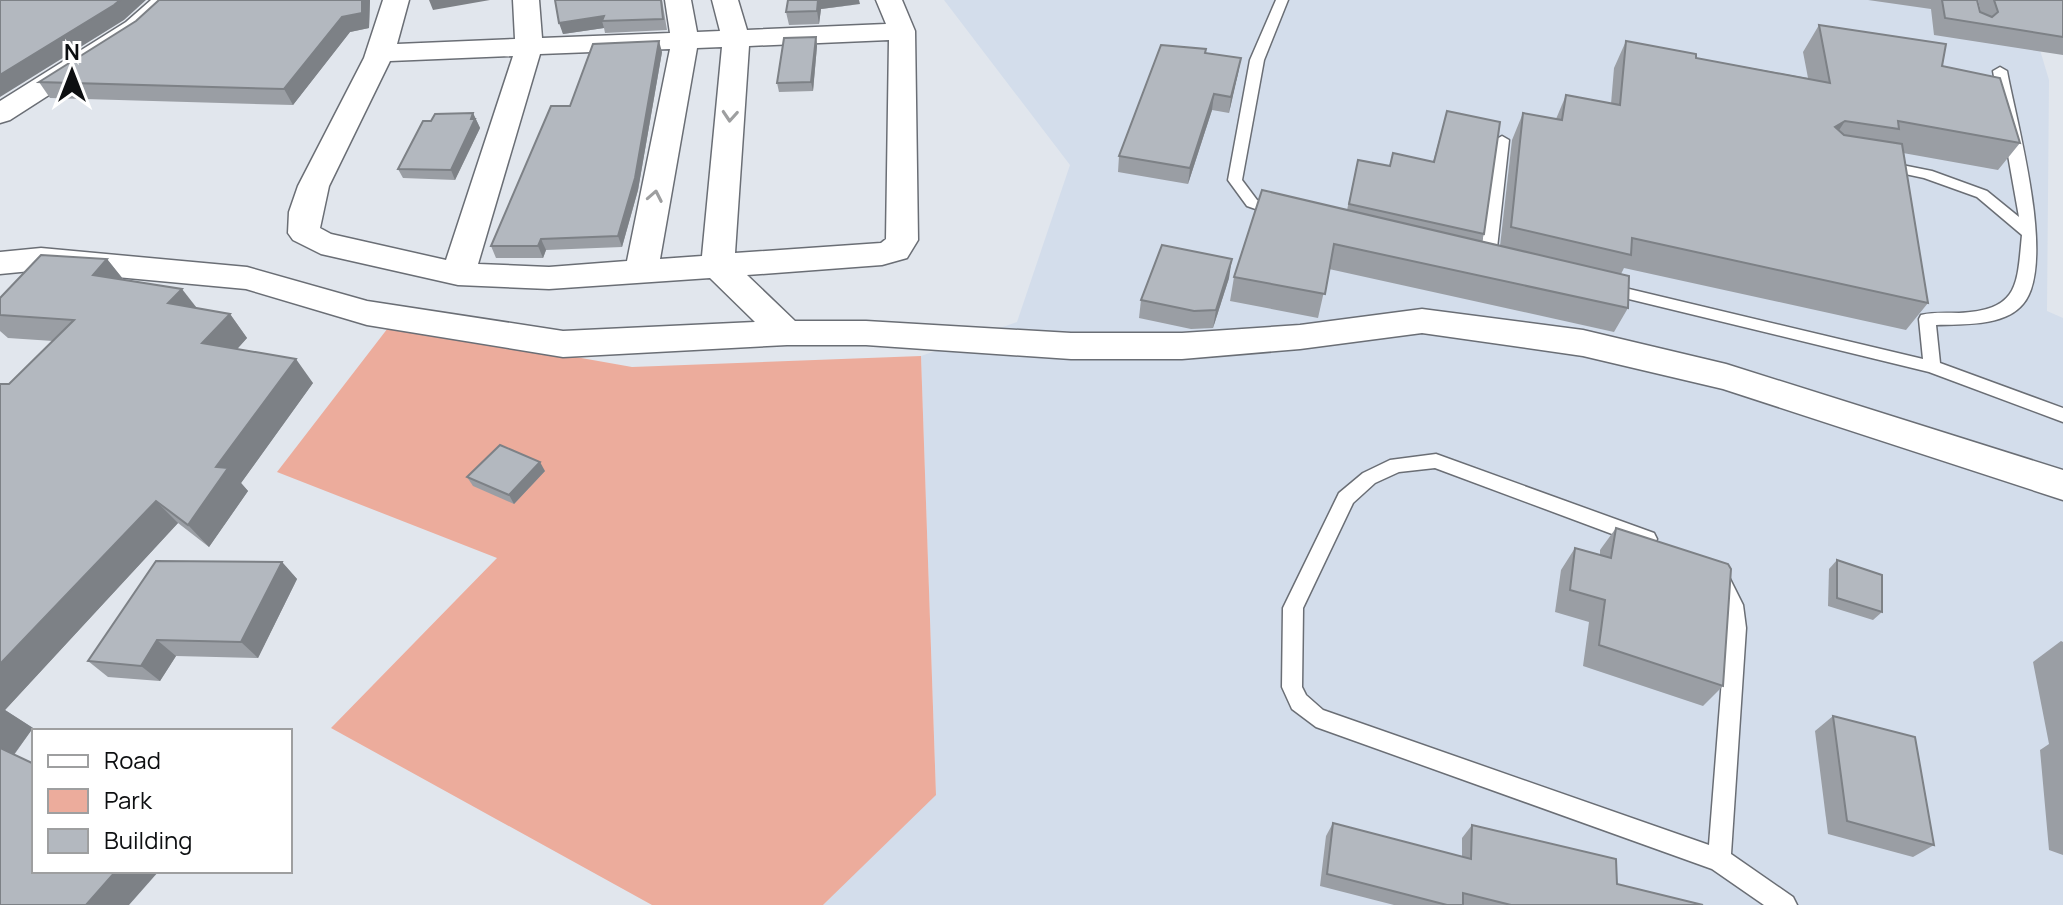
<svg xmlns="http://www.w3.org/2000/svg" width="2063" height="905" font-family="Manrope,sans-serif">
  <rect width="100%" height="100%" fill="#e1e6ed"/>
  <path fill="#d3ddeb" d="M944 0H2025L2049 80 2047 311 2063 318V905H823L936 794 921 356 1017 322 1070 165Z"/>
  <path fill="#ecac9c" d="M391 324 632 367 921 356 936 795 823 905H652L331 728 497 558 277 472Z"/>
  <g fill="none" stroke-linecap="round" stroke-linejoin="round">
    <defs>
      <g id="service">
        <path d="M1276 0H1288L1264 60 1242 180 1257 200 1283 209 1285 212 1278 217 1247 206 1228 180 1250 60Z"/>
        <path d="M2000 67 2007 71C2016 121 2057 264 2023 304 2004 327 1962 324 1936 325L1940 363 2063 408V422L1929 372 1604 293 1596 288 1604 283 1923 359 1919 319 1921 315C1933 312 1946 313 1959 313 2019 310 2017 286 2022 235L1977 197 1924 178 1877 168 1875 165 1882 161 1932 171 1987 191 2019 217 1993 71Z"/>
        <path d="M1502 136 1509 140 1496 257 1501 261 1493 266 1482 264 1480 260 1495 140Z"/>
        <path d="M1436 454 1654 533 1657 539 1654 545 1647 547 1435 468 1399 472 1375 483 1353 503 1303 608 1302 687 1306 695 1323 710 1709 845 1726 628 1723 605 1708 575 1711 569 1718 567 1725 569 1743 605 1746 628 1731 854 1793 897 1797 905H1764L1712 869 1316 727 1292 709 1282 687 1283 608 1339 493 1363 473 1390 460Z"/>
      </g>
      <g id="minor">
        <path d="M151 0H180L144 34 10 120 0 123V101L126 22Z"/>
        <path d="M383 0H409L397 44 515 39 513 0H539L542 38 670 33 665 0H691L697 32 720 31 712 0H738L747 30 886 24 876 0H902L915 31 918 240 907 258 882 265 747 275 795 321H866L1071 333H1182L1300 325 1422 309 1583 330 1726 364 2063 470V500L1723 389 1583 356 1422 333 1300 349 1182 359H1071L866 345H787L563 357 367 325 246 289 41 270 0 274V252L41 248 247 267 367 301 563 331 755 322 710 278 549 289 458 285 321 254 293 240 288 233 289 212 298 186 364 58ZM889 40 886 239 881 243 735 253 749 46ZM722 47 702 256 660 259 697 48ZM670 49 627 261 549 267 478 264 540 54ZM513 56 446 260 331 234 320 228 329 186 390 61Z"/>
      </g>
    </defs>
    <use href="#service" stroke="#6a6e75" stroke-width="3"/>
    <use href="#minor" stroke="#6a6e75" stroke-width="3"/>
    <use href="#service" fill="#fff" fill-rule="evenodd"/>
    <use href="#minor" fill="#fff" fill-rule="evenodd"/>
  </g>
  <g fill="#9a9ea4">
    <path d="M159 0H370L369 28 350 32 293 105 50 98 39 82 136 21Z"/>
    <path d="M555 0H664H662L667 30 605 33 604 28 563 34Z"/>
    <path d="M1868 0H1977L1981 12 1978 0H2063V55L1934 35 1931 9Z"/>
    <path d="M860 4 821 9 819 24 789 25 786 12Z"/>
    <path d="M1819 25 1942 66 2020 143 1998 170 1903 153 1928 303 1906 330 1624 268 1621 274 1628 308 1614 332 1329 269 1318 318 1230 301 1234 277 1347 210 1358 160 1389 166 1433 162 1447 111 1484 234 1482 241 1500 246 1512 140 1523 113 1556 119 1566 95 1611 104 1614 68 1626 41 1696 58 1808 78 1803 52Z"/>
    <path d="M816 37 817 46 813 91 779 92 777 83Z"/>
    <path d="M662 52 638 190 622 247 546 250 543 258H496L491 246 570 106Z"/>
    <path d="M1205 53 1241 58 1229 113 1212 110 1188 184 1118 172 1119 156Z"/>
    <path d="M473 113 480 128 455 180 403 178 398 169 431 121Z"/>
    <path d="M107 259 124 280 197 308 230 314 247 338 237 349 313 383 241 483 248 491 209 547 178 523 5 710 33 728 14 755 0 905 9 384 53 341 8 338 0 331V298Z"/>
    <path d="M1229 278 1213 328 1191 329 1139 318 1141 300Z"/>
    <path d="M545 471 514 504 473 486 467 477Z"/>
    <path d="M1616 528 1723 686 1703 706 1583 666 1589 622 1555 612 1561 570 1575 548 1600 555V550Z"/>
    <path d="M1837 560 1882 612 1873 620 1828 606 1829 569Z"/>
    <path d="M282 562 297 579 258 658 176 656 160 681 108 677 88 661Z"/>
    <path d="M2061 641 2063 642V855L2049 850 2040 750 2049 744 2033 662Z"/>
    <path d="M1833 716 1934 845 1913 857 1828 834 1815 731Z"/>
    <path d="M1333 823 1462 857V838L1472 825 1617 884 1703 905H1394L1320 886 1326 836Z"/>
  </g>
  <g fill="#7d8186">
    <path d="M120 0H146L124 20 0 97V75Z"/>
    <path d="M362 0H370L369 28 350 32 293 105 284 89 342 17Z"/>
    <path d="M429 0H490L433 10Z"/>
    <path d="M818 0H859L860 4 821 9 819 24 817 11Z"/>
    <path d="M604 16 602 21 604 28 563 34 559 23Z"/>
    <path d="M816 37 817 46 813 91 811 82Z"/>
    <path d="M659 41 662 52 638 190 622 247 618 236Z"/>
    <path d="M1241 58 1238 74 1229 113 1231 97Z"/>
    <path d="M1214 94 1212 110 1188 184 1190 168Z"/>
    <path d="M473 113 480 128 455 180 451 170Z"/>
    <path d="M1845 121 1827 149 1835 127Z"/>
    <path d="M541 239 546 250 543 258 538 246Z"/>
    <path d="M107 259 126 283 93 275Z"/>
    <path d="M1232 259 1229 278 1213 328 1216 310Z"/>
    <path d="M182 289 200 312 168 303Z"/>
    <path d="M230 314 247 338 221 367 202 343Z"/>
    <path d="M296 359 313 383 241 483 248 491 209 547 188 525 216 467Z"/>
    <path d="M540 462 545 471 514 504 509 495Z"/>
    <path d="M156 501 178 523 5 710 33 728 12 757 0 750V664Z"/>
    <path d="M282 562 297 579 258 658 241 642Z"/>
    <path d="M157 640 176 656 160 681 141 666Z"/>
    <path d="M116 871H159L129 905H86Z"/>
  </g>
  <g fill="#b3b8bf" stroke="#7d8186" stroke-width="2">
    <path d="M0 0H120L114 5 0 75Z"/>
    <path d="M159 0H362V13L342 17 284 89 39 82 136 21Z"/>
    <path d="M555 0H661L663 19 602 21 604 16 559 23Z"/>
    <path d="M788 0H818L817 11 786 12Z"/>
    <path d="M1942 0H1977L1980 12 1992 17 1998 12 1994 0H2063V37L1945 18Z"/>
    <path d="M1819 25 1946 44 1942 66 2000 78 2020 143 1898 121 1899 129 1845 121 1835 127 1844 135 1902 144 1928 303 1632 238 1631 255 1511 227 1523 113 1562 120 1566 95 1620 105 1626 41 1696 54V58L1830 83Z"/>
    <path d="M816 37 811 82 777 83 784 38Z"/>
    <path d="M659 41 635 178 618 236 541 239 538 246H491L551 106H570L593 44Z"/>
    <path d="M1161 45 1206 49 1205 53 1241 58 1231 97 1214 94 1190 168 1119 156Z"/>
    <path d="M1447 111 1500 122 1484 234 1349 204 1358 160 1390 166 1393 153 1434 162Z"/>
    <path d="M473 113 471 119H475L451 170 398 169 423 121H431L435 114Z"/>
    <path d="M1262 190 1629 276 1628 308 1334 244 1325 294 1234 277Z"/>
    <path d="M1162 245 1232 259 1216 310 1194 311 1141 300Z"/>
    <path d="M41 255 107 259 93 275 182 289 168 303 230 314 202 343 296 359 216 467 228 468 188 525 156 501 0 664V384H9L74 320 0 315V298Z"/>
    <path d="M500 445 540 462 509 495 467 477Z"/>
    <path d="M1616 528 1728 564 1731 569 1723 686 1599 645 1605 600 1570 590 1575 548 1611 558Z"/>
    <path d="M1837 560 1882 575V612L1837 598Z"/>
    <path d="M156 561 282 562 241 642 157 640 141 666 88 661Z"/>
    <path d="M1833 716 1915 737 1934 845 1847 821Z"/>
    <path d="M0 748 34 764V871H116L86 905H0Z"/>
    <path d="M1333 823 1471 859 1472 825 1616 859 1617 884 1703 905H1511L1463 893V905H1447L1327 874Z"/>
  </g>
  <defs><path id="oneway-chevron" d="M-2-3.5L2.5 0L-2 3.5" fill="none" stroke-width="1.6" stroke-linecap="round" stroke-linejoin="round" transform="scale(2)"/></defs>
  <g stroke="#9e9fa0">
    <use href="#oneway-chevron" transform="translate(730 116) rotate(94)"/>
    <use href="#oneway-chevron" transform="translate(655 196) rotate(-79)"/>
  </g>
  <rect x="32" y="729" width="260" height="144" fill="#ffffff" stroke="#9e9fa0" stroke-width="2"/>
  <rect x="48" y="755" width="40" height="12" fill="#ffffff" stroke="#9e9fa0" stroke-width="2"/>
  <text x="104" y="769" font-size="24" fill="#0d0f11">Road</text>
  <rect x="48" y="789" width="40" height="24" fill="#ecac9c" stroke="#9e9fa0" stroke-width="2"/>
  <text x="104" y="809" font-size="24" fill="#0d0f11">Park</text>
  <rect x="48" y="829" width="40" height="24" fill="#b3b8bf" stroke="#9e9fa0" stroke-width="2"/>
  <text x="104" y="849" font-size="24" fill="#0d0f11">Building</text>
  <g transform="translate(72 72)" stroke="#ffffff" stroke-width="6" paint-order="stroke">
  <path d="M0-6L14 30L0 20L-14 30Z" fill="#0d0f11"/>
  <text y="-12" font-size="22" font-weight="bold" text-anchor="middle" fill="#0d0f11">N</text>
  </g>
</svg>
